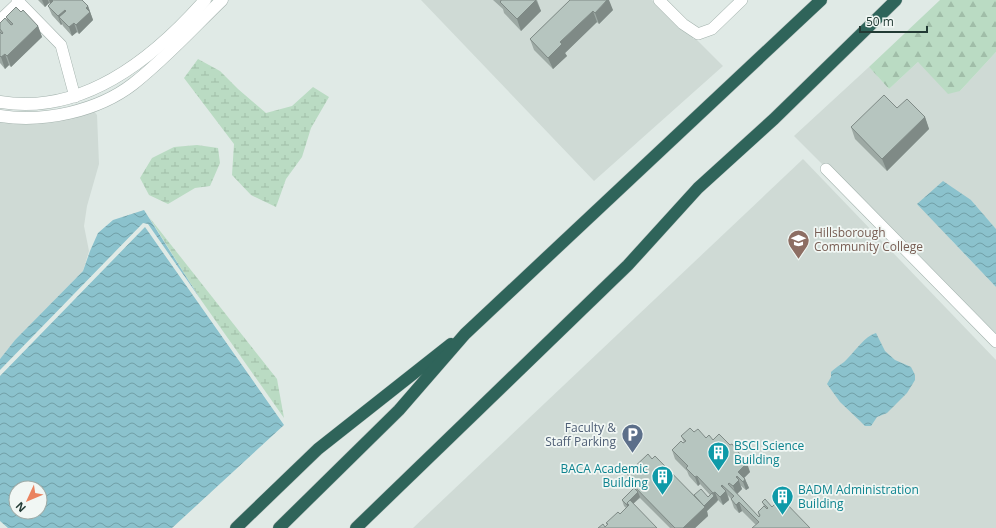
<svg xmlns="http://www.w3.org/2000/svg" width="996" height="528" font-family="'Open Sans',sans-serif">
  <defs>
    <pattern id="forest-firs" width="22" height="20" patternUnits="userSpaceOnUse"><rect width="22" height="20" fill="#badbc3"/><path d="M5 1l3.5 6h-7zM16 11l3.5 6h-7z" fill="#a0bda8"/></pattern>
    <pattern id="wetland-marsh" width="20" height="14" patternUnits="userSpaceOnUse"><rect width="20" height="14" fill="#badbc3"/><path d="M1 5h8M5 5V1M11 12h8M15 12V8" fill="none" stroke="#a0bda8"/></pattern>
    <pattern id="water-waves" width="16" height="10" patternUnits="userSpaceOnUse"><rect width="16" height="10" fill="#8bc2cd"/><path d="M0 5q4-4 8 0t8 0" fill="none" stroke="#719fa7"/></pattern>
  </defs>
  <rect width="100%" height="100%" fill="#e0eae6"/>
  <g fill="#cfdad5">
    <path d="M421 0H652L679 28 693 37V39H696L723 66 594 181Z"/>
    <path d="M996 52V229L971 200 951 240 996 287V335L827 163 823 165 794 136 869 67 889 89 918 62 960 91Z"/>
    <path d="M93 110 97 115 99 164 87 206 84 226 89 251 83 271 15 340 0 359V121Z"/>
    <path d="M803 159 996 360V528H413Z"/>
  </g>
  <path fill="url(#forest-firs)" d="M940 0H996V52L960 91 948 94 918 62 889 89 869 67Z"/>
  <g fill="url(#wetland-marsh)">
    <path d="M198 59 220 71 238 89 266 113 292 106 313 87 329 97 311 128 302 157 286 179 276 207 251 195 232 175 234 144 184 78Z"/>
    <path d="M197 145 218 148 220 163 210 186 195 188 168 204 149 195 140 178 152 158 174 147Z"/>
    <path d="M149 217 277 379 284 418 201 300Z"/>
  </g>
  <g fill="url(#water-waves)" fill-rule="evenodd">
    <path d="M943 181 971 200 996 229V287L917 204Z"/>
    <path d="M144 210 201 300 148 224 143 223 0 370V359L15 340 83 271 90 251 98 233 113 220Z"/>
    <path d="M145 227 284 425 172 528H8L0 521V376ZM16 488H40V512H16Z"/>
    <path d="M876 333 885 351 895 360 911 367 915 375V380L907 393 887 413 877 417 871 426H865L860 421 840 402 827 384 831 377V372C837 366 843 364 848 358 857 349 864 337 876 333Z"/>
  </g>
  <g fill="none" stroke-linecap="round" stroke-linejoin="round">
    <defs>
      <g id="minor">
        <path d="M17 0 61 45 75 97"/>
        <path d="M659 0 683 24 698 34 712 29 742 0"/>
        <path d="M0 20 19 2"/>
        <path d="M826 169 996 342"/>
      </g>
      <g id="tertiary">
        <path d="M0 102C83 116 154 58 205 0"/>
        <path d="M0 116C44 123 98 111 133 84 165 59 193 28 222 0"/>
      </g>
      <g id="motorway">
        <path d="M236 528 318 449 451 344"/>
        <path d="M279 528 399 410 465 334 821 0"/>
        <path d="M356 528 628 265 698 188 774 119 896 0"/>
      </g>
    </defs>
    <use href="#minor" stroke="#a3b2ad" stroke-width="12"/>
    <use href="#tertiary" stroke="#a3b2ad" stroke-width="13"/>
    <use href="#motorway" stroke="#bdc4c2" stroke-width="13"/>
    <use href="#minor" stroke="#fff" stroke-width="11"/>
    <use href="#tertiary" stroke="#fff" stroke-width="12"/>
    <use href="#motorway" stroke="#2f645a" stroke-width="12"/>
  </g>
  <g fill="#9da9a4">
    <path d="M38 0H82L88 6 93 20 79 34 77 32 72 36 63 26 62 24 61 25 52 15 48 6 50 4 49 3 45 7Z"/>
    <path d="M493 0H537L541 11 521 31 504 13 503 9Z"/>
    <path d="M570 0 613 10 599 24 597 22 565 53 567 56 553 69 534 50 530 39Z"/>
    <path d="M21 12 38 26 42 37 11 67 9 65 5 69 0 63V23L7 20 6 17Z"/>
    <path d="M897 108 925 117 929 129 887 171 855 139 851 127Z"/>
    <path d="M694 432 706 438 713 440 750 472 744 478 745 479 749 488 746 490 740 485 742 489 737 494 759 517 758 512 764 506 762 502 772 507 781 498 756 525 742 511 739 513 734 508 731 499 728 495 729 500 723 505 718 500 717 502 707 511 708 516 695 528H670L640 498 605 527 607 525 606 523 620 514 626 508 624 506 622 500 633 489 627 474 652 459 695 496 708 497 710 495 700 484 698 486 689 476 687 471 675 459 672 450 684 442 681 436Z"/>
  </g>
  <g fill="#7f8a86">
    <path d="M42 0H48L49 3 45 7Z"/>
    <path d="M49 0H52L53 3 51 5Z"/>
    <path d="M536 0 541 11 521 31 517 19Z"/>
    <path d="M607 0H609L613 10 599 24 595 13Z"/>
    <path d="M88 6 93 20 79 34 76 25 86 8Z"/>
    <path d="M65 10 68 18 59 17 62 24 61 25 58 16Z"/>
    <path d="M593 11 597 22 565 53 567 56 553 69 548 58 560 42Z"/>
    <path d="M74 23 77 32 72 36 69 27Z"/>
    <path d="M38 26 42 37 11 67 7 56Z"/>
    <path d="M5 54 9 65 5 69 1 57Z"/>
    <path d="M925 117 929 129 887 171 882 159Z"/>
    <path d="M747 463 750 472 742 480 738 472Z"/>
    <path d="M697 476 700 484 698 486 695 477Z"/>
    <path d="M737 476 742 489 736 495 733 486 736 477Z"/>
    <path d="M745 479 749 488 746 490 743 482Z"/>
    <path d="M722 485 725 492 726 491 729 500 723 505 720 497 721 486Z"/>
    <path d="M638 492 640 497 632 505 629 500Z"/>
    <path d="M715 492 718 500 707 511 708 516 695 528H683L714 496 713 493Z"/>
    <path d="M739 502 742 511 739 513 736 505Z"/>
  </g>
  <g fill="#b6c5bf" stroke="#7f8a86">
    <path d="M52 0H82L88 6 86 8 90 12 76 25 74 23 69 27 59 17 66 11 65 10 58 16 48 6 53 1Z"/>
    <path d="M501 0H536L517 19 500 2 501 1Z"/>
    <path d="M570 0H607L595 13 593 11 560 42 562 44 548 58 530 39Z"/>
    <path d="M16 7 21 12 23 10 38 26 7 56 5 54 1 57 0 56V32L2 34 3 33 0 29V23L5 18 11 25 13 24 6 17Z"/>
    <path d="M884 95 897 108 907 99 925 117 882 159 851 127Z"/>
    <path d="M690 428 694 432 698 429 706 438 709 435 713 440 719 434 730 445 732 444 747 463 738 472 745 479 743 482 737 476 736 477 739 480 733 486 729 483 728 484 759 517 760 515 758 512 764 506 767 509 768 508 762 502 765 499 772 507 781 498 810 528H752L759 522 739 502 736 505 731 499 734 496 722 485 721 486 726 491 720 497 715 492 713 493 697 476 695 477 686 468 688 466 672 450 681 441 683 443 686 441 681 436Z"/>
    <path d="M648 454 652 459 655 456 705 507 683 528H675L630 482 633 480 627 474Z"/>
    <path d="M634 488 638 492 627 503 628 506 622 500Z"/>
    <path d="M701 489 708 497 712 493 714 496 704 506 694 495Z"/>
    <path d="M630 500 657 528H598L603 524 605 527 608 524 606 523 618 512 620 514 629 505 627 503Z"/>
  </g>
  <defs>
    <symbol id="university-pin" viewBox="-11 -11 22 30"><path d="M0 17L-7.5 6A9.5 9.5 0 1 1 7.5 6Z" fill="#8d6e63" stroke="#f1f7f4"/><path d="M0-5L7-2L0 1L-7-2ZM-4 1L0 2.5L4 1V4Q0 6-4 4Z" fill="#fff"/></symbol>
    <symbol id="parking-pin" viewBox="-11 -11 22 30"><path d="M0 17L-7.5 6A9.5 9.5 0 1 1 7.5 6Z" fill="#5c6f8a" stroke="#f1f7f4"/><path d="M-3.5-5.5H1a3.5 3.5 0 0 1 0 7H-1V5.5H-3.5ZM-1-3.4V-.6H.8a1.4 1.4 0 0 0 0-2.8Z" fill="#fff"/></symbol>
    <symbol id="building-pin" viewBox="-11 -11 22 30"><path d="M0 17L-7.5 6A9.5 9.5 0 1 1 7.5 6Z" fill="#0f9aa8" stroke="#f1f7f4"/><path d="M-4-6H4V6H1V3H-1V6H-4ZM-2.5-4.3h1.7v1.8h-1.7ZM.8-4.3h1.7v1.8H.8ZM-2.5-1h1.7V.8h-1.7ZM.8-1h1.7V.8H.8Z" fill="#fff"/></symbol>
  </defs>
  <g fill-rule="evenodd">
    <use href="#university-pin" x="786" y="228" width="25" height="34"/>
    <use href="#parking-pin" x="620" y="422" width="25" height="34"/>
    <use href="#building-pin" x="706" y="440" width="25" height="34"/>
    <use href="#building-pin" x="650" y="464" width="25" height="34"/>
    <use href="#building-pin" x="770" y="484" width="25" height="34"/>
  </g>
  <g text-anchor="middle" stroke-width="3.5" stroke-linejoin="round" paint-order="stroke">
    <g font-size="12" fill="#785e54" stroke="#f1f7f4" text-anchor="start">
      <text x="814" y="237">Hillsborough<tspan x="814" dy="14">Community College</tspan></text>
    </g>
    <g font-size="12" fill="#4e5e75" stroke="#f1f7f4" text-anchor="end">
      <text x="616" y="432">Faculty &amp;<tspan x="616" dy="14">Staff Parking</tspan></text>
    </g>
    <g font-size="12" fill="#0d838f" stroke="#f1f7f4" text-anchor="start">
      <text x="734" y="450">BSCI Science<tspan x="734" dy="14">Building</tspan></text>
      <text x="648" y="473" text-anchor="end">BACA Academic<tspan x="648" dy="14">Building</tspan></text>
      <text x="798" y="494">BADM Administration<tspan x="798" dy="14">Building</tspan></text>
    </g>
  </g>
  <g transform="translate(28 500) rotate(226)"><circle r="19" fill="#f1f7f4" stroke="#9eaba7"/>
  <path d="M0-3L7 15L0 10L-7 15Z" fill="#ea835f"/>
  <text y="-6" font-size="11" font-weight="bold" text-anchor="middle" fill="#223a34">N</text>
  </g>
  <path d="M860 26v6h67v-6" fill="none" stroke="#223a34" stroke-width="2"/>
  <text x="866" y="26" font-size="12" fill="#223a34" stroke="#f1f7f4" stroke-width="3" paint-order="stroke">50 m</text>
</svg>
